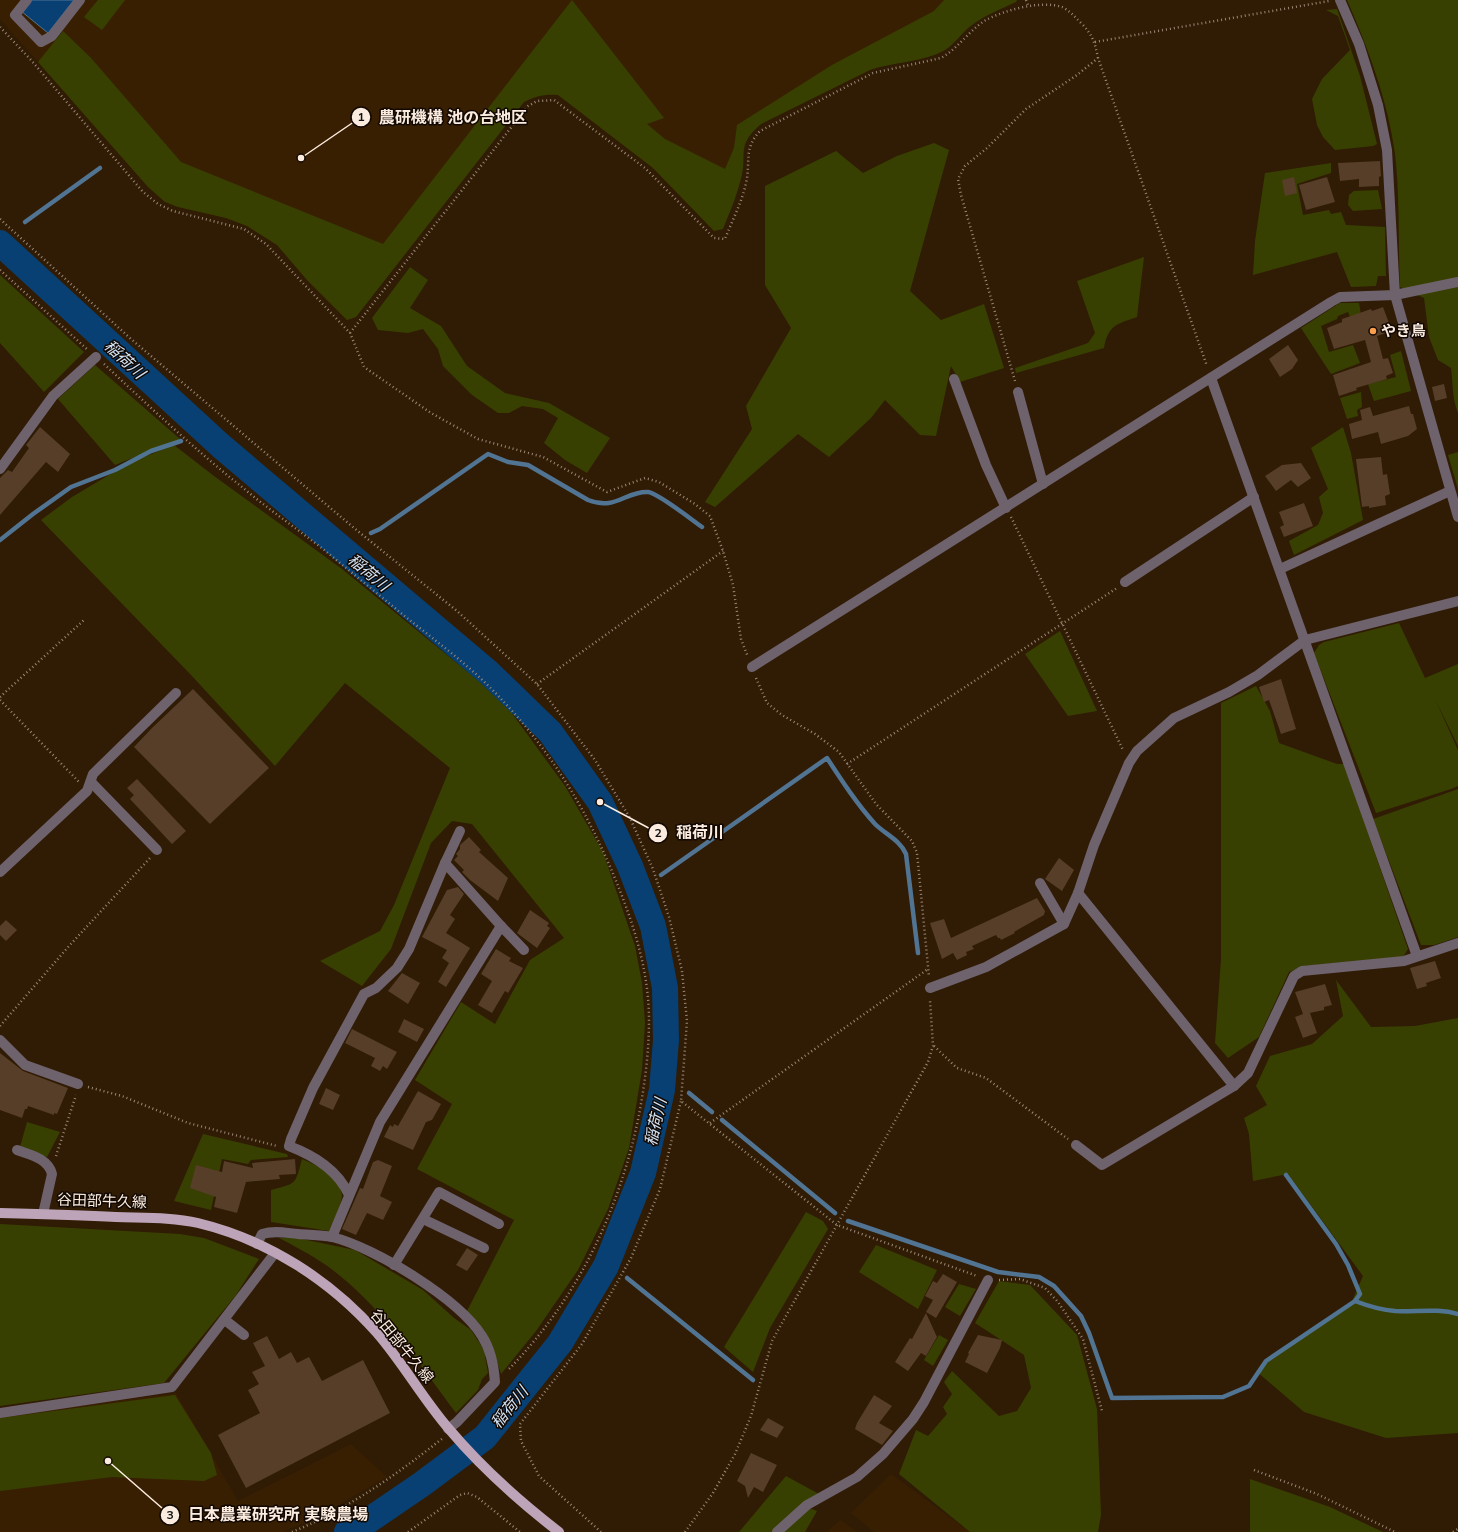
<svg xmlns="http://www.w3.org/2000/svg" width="1458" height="1532" font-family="Mulish,'Noto Sans JP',sans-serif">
  <rect width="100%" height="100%" fill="#301b05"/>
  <g fill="#391f02">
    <path d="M0 0H1017L1016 2 985 15 971 25 945 50 931 56 889 64 870 70 761 124 750 133 744 143 741 181 723 229 714 231 653 168 558 95 544 94 524 102 356 317 347 320 307 280 277 245 247 226 226 218 178 207 165 202 148 187 0 19Z"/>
    <path d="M176 1393 238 1501 351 1444 387 1477 314 1519 282 1532H0V1416Z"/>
    <path d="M891 1474 970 1532H874L851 1513Z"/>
    <path d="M840 1520 857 1532H827Z"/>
  </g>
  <g fill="#384001">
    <path d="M98 0H125L102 30 84 17Z"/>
    <path d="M572 0 664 118 647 124 665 139 725 169 734 148 737 125 832 65 934 11 944 0H1017L1016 2C1001 9 985 15 972 25 962 32 955 44 945 50 925 62 893 62 870 70L761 124C734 147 749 155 740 182 736 198 729 214 723 229L714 231 653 168 558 95C544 94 536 96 524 102L356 317 347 320 307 280 277 245 247 226 226 218 178 207 165 202 148 187 38 62 63 31 91 58 181 162 383 244Z"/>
    <path d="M1347 0H1458V413C1452 398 1453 384 1451 368L1438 360 1429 337 1424 298 1400 287C1398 243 1400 197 1395 154 1388 101 1368 48 1347 0Z"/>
    <path d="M1337 9 1360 76 1377 144 1373 146 1335 150 1323 137 1317 125 1312 99 1322 79 1350 50 1338 16 1326 10Z"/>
    <path d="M934 143 949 150 910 291 941 320 984 304 1004 368 960 382 951 366 936 436 920 435 885 400 871 418 829 457 798 434 715 507 705 502 752 429 746 406 791 328 765 285V186L836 151 863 173 897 156Z"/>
    <path d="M1331 163V173L1297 184 1303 215 1329 210 1331 214 1341 212 1346 225 1385 227 1386 276H1378L1376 286 1351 287 1337 252 1253 275 1255 241 1265 173Z"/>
    <path d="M1378 190 1382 209 1353 211 1348 205 1349 195 1354 191Z"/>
    <path d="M1144 257 1137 317C1117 324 1108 325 1104 348L1016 373 1015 368 1088 343 1095 333 1077 281Z"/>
    <path d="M410 267 428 280 410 308 441 326 467 366 505 393 549 403 610 438 587 473 565 460 544 443 558 418 543 409 522 406 509 413H498L472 395 443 366 438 349 423 329 408 333 378 330 372 318Z"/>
    <path d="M0 275 84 352 44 392 0 343Z"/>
    <path d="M1340 303H1359L1361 315 1350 317 1348 312 1338 316 1337 319 1321 326 1329 352 1353 345 1360 363 1331 374 1301 328Z"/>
    <path d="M1401 351 1411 391 1374 401 1368 384 1396 377 1390 355Z"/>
    <path d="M95 365 180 439 115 465 58 399Z"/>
    <path d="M1361 392 1362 407 1357 410 1358 416 1347 419 1340 398Z"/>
    <path d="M1343 427 1351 453 1363 520 1294 555 1289 541 1318 525 1323 513 1319 497 1328 489 1311 448Z"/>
    <path d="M174 445 214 476 342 569 480 682 511 712 565 786 603 852 618 896 635 946 642 983 645 1023 642 1070 629 1148 608 1209 578 1270 536 1331 501 1374C493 1345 487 1333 467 1311L514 1220 417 1169 452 1104 415 1080 461 1002 495 1024 530 960 564 938 472 824 452 821 431 843 391 949 362 986 320 961 380 931 394 905 450 768 345 683 275 766 192 676 41 520 72 497 129 463Z"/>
    <path d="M1458 452V489L1448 455Z"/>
    <path d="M1399 623 1425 678 1458 664V746L1435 699 1458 750V786L1451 789 1376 813 1314 653 1319 645 1324 642Z"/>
    <path d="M1060 631 1097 711 1068 716 1025 654Z"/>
    <path d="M1256 686 1270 711 1279 743 1337 764H1344L1408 949 1403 957 1304 966 1289 972 1259 1037 1228 1058 1215 1043 1221 959V703Z"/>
    <path d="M1458 789V937L1434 945H1421L1373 819Z"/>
    <path d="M1336 980 1371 1027 1415 1026 1458 1018V1433L1386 1438 1304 1412 1256 1371 1352 1301 1363 1276 1288 1174 1253 1181 1249 1134 1244 1118 1267 1105 1256 1086 1270 1056 1312 1044 1343 1016Z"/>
    <path d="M27 1122 60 1132 47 1157 20 1147Z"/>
    <path d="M203 1134 287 1154 288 1157 251 1160 248 1164 222 1159 211 1210 174 1201Z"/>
    <path d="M302 1159C318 1166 341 1175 342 1196 342 1204 332 1223 329 1231L271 1222V1190C297 1183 295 1185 302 1159Z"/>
    <path d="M806 1212 823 1221 828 1229 770 1328 753 1372 724 1347Z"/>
    <path d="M0 1224 180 1234 204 1238 259 1259 236 1295 164 1383 0 1406Z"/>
    <path d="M279 1238H297L355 1250 423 1290 454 1318 471 1330 484 1350 488 1373 482 1379 478 1390 456 1413C420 1365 386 1313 339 1275 321 1260 300 1249 279 1238Z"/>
    <path d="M876 1245 937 1270 918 1309 859 1272Z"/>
    <path d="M999 1281 1030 1285 1077 1335 1097 1409 1101 1515 1098 1532H970L899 1474 916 1430 928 1436 947 1414 943 1407 952 1394 944 1382 952 1371 999 1416 1017 1411 1031 1388 1024 1355 975 1323Z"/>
    <path d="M959 1284 976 1289 960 1316 945 1307Z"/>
    <path d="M939 1335 948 1340 933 1366 924 1360Z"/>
    <path d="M175 1395 211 1453 217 1475 204 1481 112 1477 0 1491V1418Z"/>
    <path d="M786 1476 819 1494 800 1506 772 1532H739Z"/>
    <path d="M1250 1479 1330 1507 1383 1532H1250Z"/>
    <path d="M809 1508 817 1511 805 1532H783Z"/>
  </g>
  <path fill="#084073" stroke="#517493" d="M30 0H74L48 33 21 11Z"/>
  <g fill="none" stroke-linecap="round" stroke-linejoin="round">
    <g stroke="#517493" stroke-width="4.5">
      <path d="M25 222 100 168"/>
      <path d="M371 533 380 529 488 454 508 462 528 465 588 500C616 511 625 491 648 492 658 493 692 520 702 527"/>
      <path d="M0 540 33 514 71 487 115 470 151 451 181 441"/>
      <path d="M661 875 827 758C842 781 857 804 875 824 885 834 900 840 906 854L918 953"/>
      <path d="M689 1093 712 1112"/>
      <path d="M722 1120 835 1213"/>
      <path d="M848 1221 998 1272 1039 1277 1054 1286 1081 1316 1089 1333 1112 1398 1223 1397 1249 1386 1266 1361 1355 1301 1360 1294 1348 1265 1336 1244 1286 1175"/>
      <path d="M627 1278 753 1380"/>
      <path d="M1355 1301C1368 1306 1381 1310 1395 1311 1416 1312 1438 1308 1458 1314"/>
    </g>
    <path stroke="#084073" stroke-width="26" d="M0 243 221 446 489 673 550 732 600 802 630 866 653 926 665 988 666 1040 662 1090 643 1173 606 1266 560 1343 485 1437 422 1484 362 1525 347 1532"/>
  </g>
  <g fill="#563e28">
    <path d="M1380 161 1381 176 1379 177V186L1359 187V179L1340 181 1338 163Z"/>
    <path d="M1294 177 1297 193 1285 196 1282 180Z"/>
    <path d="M1327 177 1335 202 1306 210 1299 185Z"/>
    <path d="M1383 307 1392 331 1377 336 1383 359 1388 358 1393 373 1386 376 1387 379 1356 388 1357 390 1339 396 1333 375 1371 362 1365 340 1334 349 1327 328 1342 322V319L1371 309 1372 311Z"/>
    <path d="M1288 345 1298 360 1292 369 1280 377 1269 359Z"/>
    <path d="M1444 384 1447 398 1435 401 1432 387Z"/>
    <path d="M1409 406 1411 414H1413L1417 429 1408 436 1381 444 1378 432 1352 439 1349 424 1362 420 1360 410 1370 407 1373 416Z"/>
    <path d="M40 427 70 454 58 472 46 462 0 515V478L8 470 12 472 29 448 26 445Z"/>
    <path d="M1381 457 1383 475 1387 474 1390 494 1385 496 1386 505 1369 508V506L1362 507 1356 459Z"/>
    <path d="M1301 463 1311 478 1298 487 1291 480 1276 491 1265 476 1282 465Z"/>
    <path d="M1304 503 1313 526 1284 537 1280 527 1284 525 1279 512Z"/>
    <path d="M1281 679 1296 729 1281 734 1269 700 1264 702 1259 687Z"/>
    <path d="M193 689 269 768 210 824 134 747 152 728Z"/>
    <path d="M137 779 186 831 172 844 130 799 134 795 127 788Z"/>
    <path d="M469 837 481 850 479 852 508 878 498 901 470 880 462 872 464 870 454 860 458 856 456 854 460 849V845Z"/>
    <path d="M1059 858 1074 870 1062 891 1045 879Z"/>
    <path d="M458 887 464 894 450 915 455 919 446 933 470 948 446 987 438 982 449 963 442 958 447 950 422 937 447 890Z"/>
    <path d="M1037 898 1045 911 1044 915 1014 932 1015 933 1001 940 1000 938H998L996 935 972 946 974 949 966 952 967 955 957 960 953 953 942 959 930 923 944 919 951 938Z"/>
    <path d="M530 910 549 923 547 926 550 928 537 948 517 933Z"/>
    <path d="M6 920 17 930 6 941 0 935V926Z"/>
    <path d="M496 949 511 958 509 961 523 968 508 993 505 991 492 1013 478 1005 492 981 481 974Z"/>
    <path d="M1435 961 1441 978 1426 983 1427 986 1417 989 1410 968Z"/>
    <path d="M402 973 420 983 408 1004 388 991Z"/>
    <path d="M1325 984 1332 1005 1324 1007V1010L1310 1013 1317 1033 1303 1038 1295 1017 1303 1014 1295 992Z"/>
    <path d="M404 1019 424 1029 417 1042 398 1032Z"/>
    <path d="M352 1029 397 1052 387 1069 383 1066 380 1071 371 1066 375 1058 345 1043Z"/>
    <path d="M0 1053 23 1071 68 1088 57 1114 54 1113V1115L28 1106 27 1109H25L22 1118 0 1110Z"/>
    <path d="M326 1088 340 1095 333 1110 319 1104Z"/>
    <path d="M418 1091 441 1104 432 1120 426 1122 413 1150 384 1137 390 1125 393 1127 394 1124 398 1126Z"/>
    <path d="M295 1159 296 1174 279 1175 280 1179 246 1182 237 1213 214 1207 216 1197 190 1188 196 1165 222 1172 224 1161 253 1168 252 1163Z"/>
    <path d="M378 1160 392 1166 380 1196 392 1202 383 1220 367 1213 356 1235 342 1229 360 1188 363 1189 373 1162Z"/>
    <path d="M467 1248 478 1255 467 1271 456 1265Z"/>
    <path d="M943 1274 957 1282 936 1318 926 1312 933 1300 925 1296 933 1281 937 1283Z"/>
    <path d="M926 1313 937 1337 926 1356 921 1353 908 1371 895 1362 910 1338 912 1339Z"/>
    <path d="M978 1335 1002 1340 1000 1348 987 1373 965 1362 969 1354 968 1353Z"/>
    <path d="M267 1336 279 1359 291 1352 297 1363 309 1357 322 1381 363 1360 390 1413 246 1488 218 1435 260 1413 248 1390 259 1384 252 1372 265 1366 253 1343Z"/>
    <path d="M874 1395 892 1406 879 1423 893 1431 882 1445 855 1429 857 1423Z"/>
    <path d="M768 1418 784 1427 777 1438 760 1430Z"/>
    <path d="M751 1453 777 1465 763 1492 754 1487 748 1498 745 1486 737 1481Z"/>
  </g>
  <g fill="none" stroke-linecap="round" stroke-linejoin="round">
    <g stroke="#9a8877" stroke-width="2.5" stroke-dasharray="1 3" stroke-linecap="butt">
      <path d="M1026 0 1028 5"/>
      <path d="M0 27 31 60 143 192 158 204 173 211 244 229 266 244 350 333 364 367 431 413 478 439 543 457 607 492 645 478 659 482 695 504 710 516 723 551 733 585 741 639 748 657"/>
      <path d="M1095 42 1329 1"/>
      <path d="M0 219 131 339 354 528 457 611 537 684 595 760 630 818 653 869 669 917 682 971 687 1021 681 1101 837 1225 977 1276"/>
      <path d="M0 270 88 350"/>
      <path d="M350 333 528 106 537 101 554 100 645 168 714 238 725 239C732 221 742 202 746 183 751 162 743 149 760 131L873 73 941 58C959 48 969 30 986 20 1005 10 1041 0 1062 7 1070 11 1075 17 1081 23 1092 34 1095 42 1098 58L1207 366"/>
      <path d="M104 364C149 406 194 449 242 487 268 509 296 528 323 549 351 572 379 595 407 618 440 644 475 670 503 701 558 760 593 821 622 896 637 935 649 977 649 1020 649 1051 645 1083 639 1115 619 1212 577 1300 507 1371"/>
      <path d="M1015 381 961 195 958 179 965 166 987 148 1026 109 1077 75 1098 58"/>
      <path d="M1011 517 1123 750"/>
      <path d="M756 678 767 703 782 715 815 734 839 752 876 804 912 841 917 853 918 863 929 977"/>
      <path d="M537 684 723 551"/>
      <path d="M0 697 84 620"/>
      <path d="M0 700 79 782"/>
      <path d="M847 764 1117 588"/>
      <path d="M0 1026 69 946 150 858"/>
      <path d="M934 1046 957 1068 986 1078 1068 1139"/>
      <path d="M88 1087 122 1096 188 1123 277 1146"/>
      <path d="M710 1123 928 969"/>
      <path d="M56 1156 76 1095"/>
      <path d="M999 1280 1020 1279 1045 1288 1058 1302 1083 1339 1102 1411"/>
      <path d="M1254 1470 1317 1494 1395 1532"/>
      <path d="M292 1532C348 1509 396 1475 443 1438"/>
      <path d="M408 1532 460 1495 467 1493 477 1497 520 1532"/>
      <path d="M601 1532 539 1476 521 1441 520 1424 582 1344 631 1258 660 1189 681 1101"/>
      <path d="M685 1532 713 1493 735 1454 751 1416 772 1341 928 1062 933 1046 930 1000"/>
      <path d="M1453 1532 1458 1529"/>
    </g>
    <g stroke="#6e626c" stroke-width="10">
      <path d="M27 0 15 15 41 42 52 36 80 0"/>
      <path d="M1340 0 1359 44 1378 105 1387 150 1395 295 1458 517"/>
      <path d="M1211 378 1417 956"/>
      <path d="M954 379 986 465 1006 508"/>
      <path d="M1018 392 1043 484"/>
      <path d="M0 469 53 396 96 357"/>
      <path d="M1280 569 1450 491"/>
      <path d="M1125 582 1254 497"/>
      <path d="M752 667 1331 302 1340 297 1395 295 1458 282"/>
      <path d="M91 782 157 850"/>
      <path d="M445 863 460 831"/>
      <path d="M0 872 87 791 93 774 176 693"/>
      <path d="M1040 883 1064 924"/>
      <path d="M1078 893 1234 1086"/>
      <path d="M501 926 524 950"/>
      <path d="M930 988 986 967 1064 924 1078 893 1094 845 1129 763 1137 751 1174 718 1229 692 1258 675 1305 640 1458 601"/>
      <path d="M0 1040 25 1065 78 1084"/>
      <path d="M1076 1145 1102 1165 1234 1086 1248 1073 1294 976 1302 971 1404 961 1458 943"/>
      <path d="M17 1150C30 1155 48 1158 52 1174L43 1214"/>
      <path d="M423 1219 484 1248"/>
      <path d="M332 1237 380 1122 501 926 445 863 409 949 397 968 376 988 364 994 313 1088 291 1139 289 1146C315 1156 338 1170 349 1195"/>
      <path d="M257 1244 262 1234C275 1230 286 1233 298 1234 309 1235 321 1235 332 1237 374 1247 459 1299 482 1336 491 1350 494 1366 495 1382L457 1422 448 1429"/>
      <path d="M394 1265 439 1192 499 1224"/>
      <path d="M225 1320 244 1335"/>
      <path d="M0 1413 172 1387 275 1253"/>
      <path d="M777 1532 807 1505 857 1477 883 1454 913 1419 924 1402 988 1280"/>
    </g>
    <path stroke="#bea4b8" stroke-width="10" d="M0 1213C39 1214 78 1215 116 1217 144 1218 172 1217 198 1223 268 1240 330 1280 377 1333 403 1363 423 1399 449 1429 481 1467 519 1501 559 1532"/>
  </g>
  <circle fill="#f99f4d" stroke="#110802" stroke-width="1.5" cx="1373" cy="331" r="4"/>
  <g text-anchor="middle" stroke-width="3" stroke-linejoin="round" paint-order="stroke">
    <g font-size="15" font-weight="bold" fill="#fbecdf" stroke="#110802" text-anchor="start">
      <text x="1381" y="336">やき鳥</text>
    </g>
    <g font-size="15" fill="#fbecdf" stroke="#110802">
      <text transform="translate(102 1201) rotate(2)" y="5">谷田部牛久線</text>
      <text transform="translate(402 1346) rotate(51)" y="5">谷田部牛久線</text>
    </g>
    <g font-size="16" font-style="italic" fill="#d3e4f7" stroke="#110802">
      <text transform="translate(125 359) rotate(43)" y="6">稲荷川</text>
      <text transform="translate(369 572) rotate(40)" y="6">稲荷川</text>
      <text transform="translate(655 1122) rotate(-77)" y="6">稲荷川</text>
      <text transform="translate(509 1407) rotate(-51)" y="6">稲荷川</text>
    </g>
  </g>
  <path fill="none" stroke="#fbecdf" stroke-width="1.5" d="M301 158L361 117M600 802L658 833M108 1461L170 1515"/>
  <g fill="#fbecdf" stroke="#110802" stroke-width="1.5">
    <circle cx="301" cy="158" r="4"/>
    <circle cx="600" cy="802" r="4"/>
    <circle cx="108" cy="1461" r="4"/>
    <circle cx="361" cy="117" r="10"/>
    <circle cx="658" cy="833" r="10"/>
    <circle cx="170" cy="1515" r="10"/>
  </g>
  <g font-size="12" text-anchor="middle" font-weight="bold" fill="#111">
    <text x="361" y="121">1</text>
    <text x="658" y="837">2</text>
    <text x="170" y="1519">3</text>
  </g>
  <g font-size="16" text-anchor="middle" font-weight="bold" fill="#fbecdf" stroke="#110802" stroke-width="3" stroke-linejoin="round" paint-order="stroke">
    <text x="453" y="123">農研機構 池の台地区</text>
    <text x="700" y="838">稲荷川</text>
    <text x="278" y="1520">日本農業研究所 実験農場</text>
  </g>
</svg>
